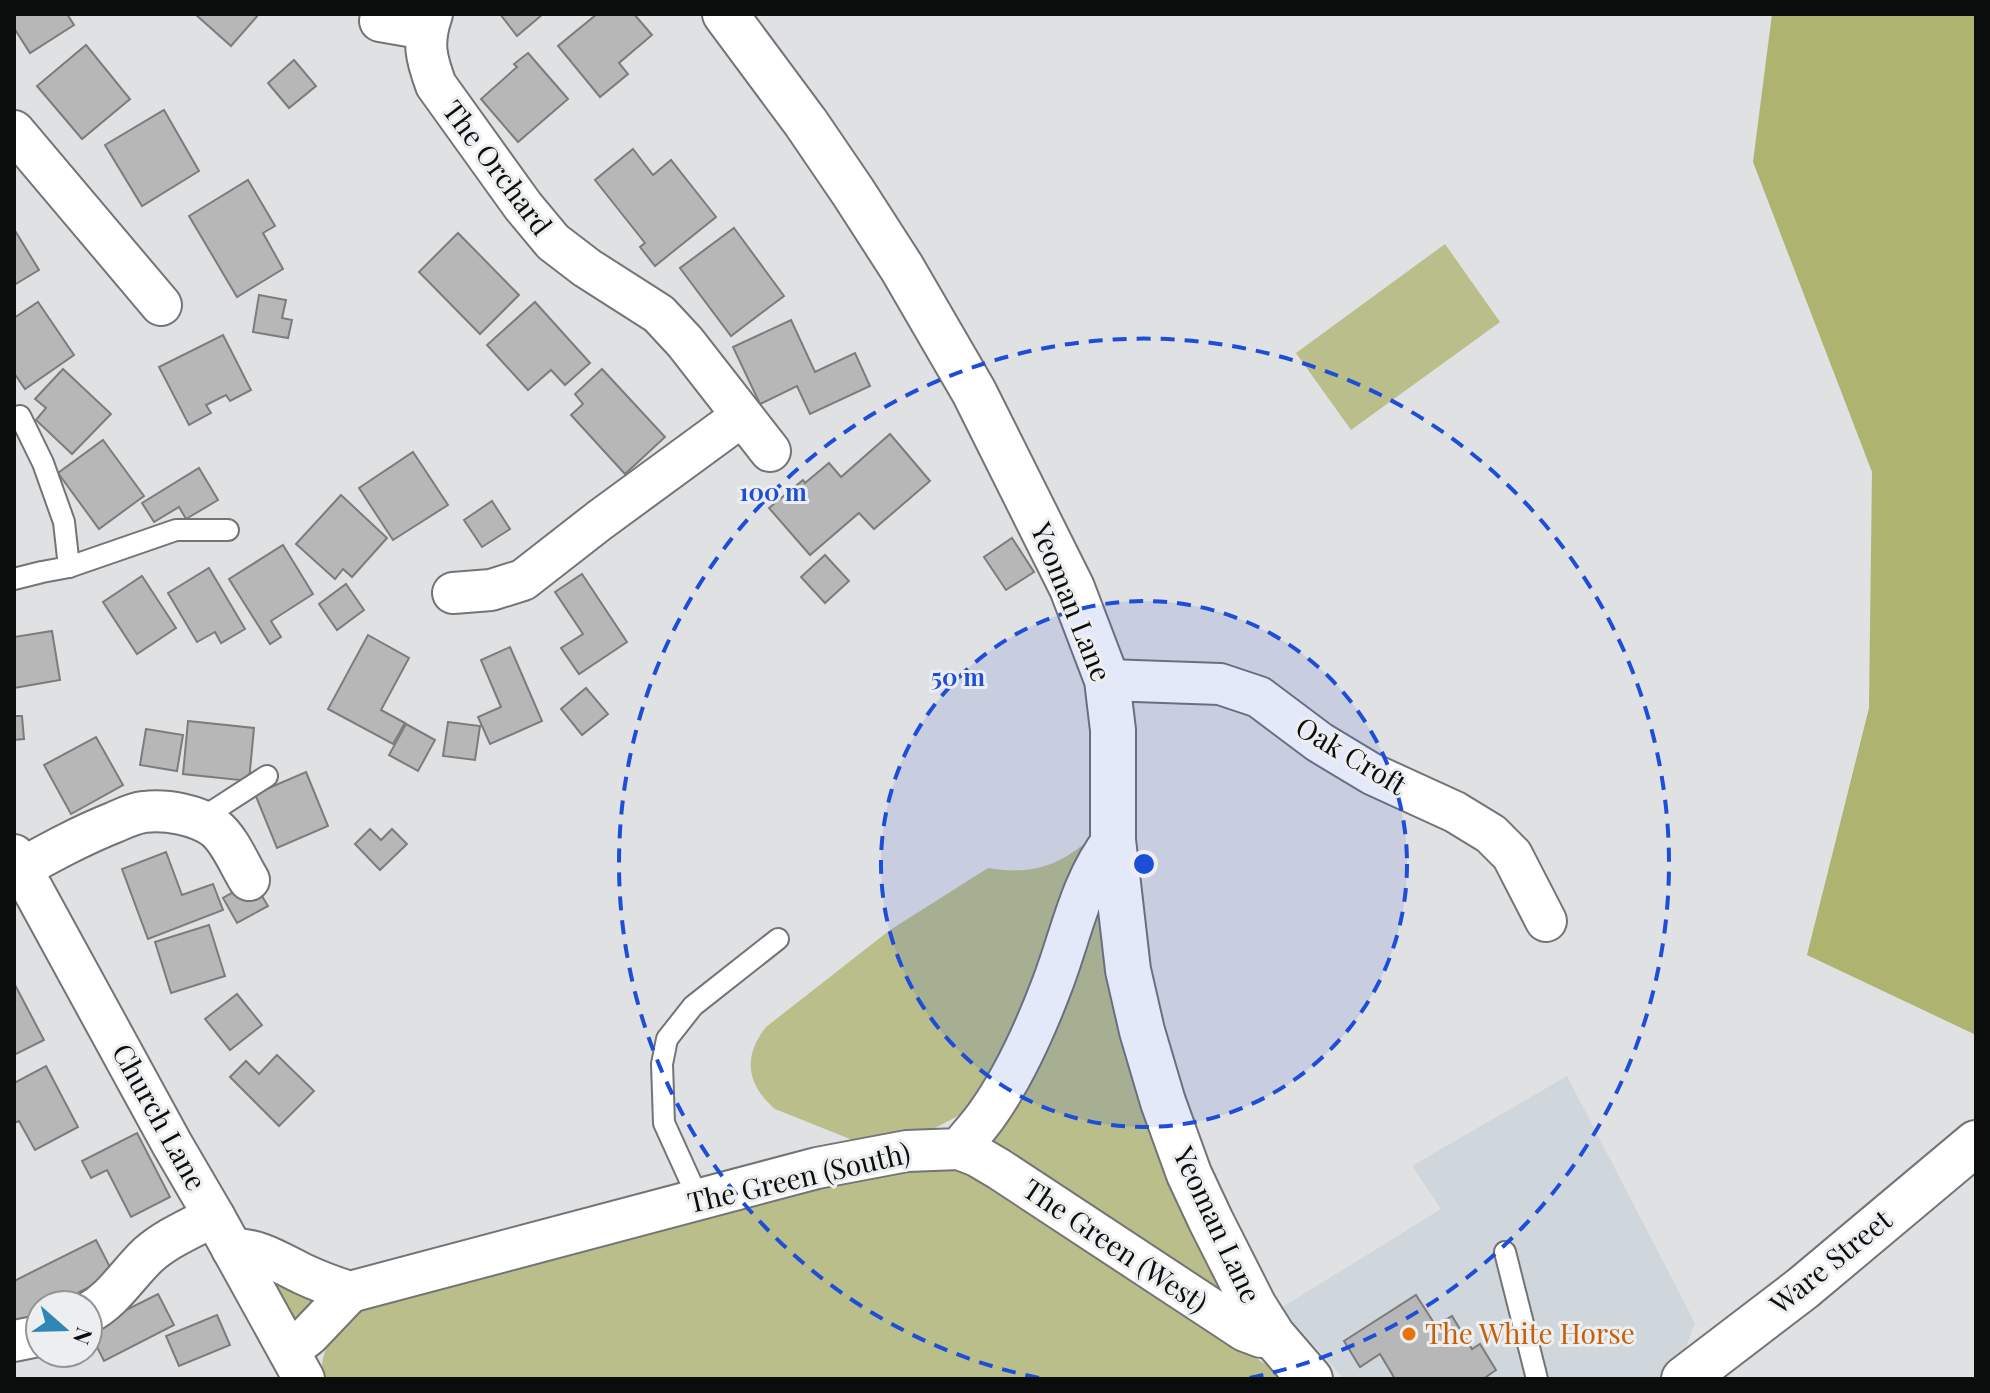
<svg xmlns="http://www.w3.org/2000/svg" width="1990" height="1393" font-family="'Playfair Display',serif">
  <rect width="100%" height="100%" fill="#e0e1e2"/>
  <path fill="#cfd7dd" d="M1567 1076 1695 1323 1674 1379H1344L1281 1308 1441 1209 1412 1166Z"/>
  <g fill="#babe8a">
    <path d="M1445 244 1500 322 1351 430 1296 353Z"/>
    <path d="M1091 838 1022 1034 975 1102 956 1117 933 1129 910 1138 860 1143 775 1109C746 1084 743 1056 766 1027L890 930 988 868C1031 875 1058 867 1091 838Z"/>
    <path d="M1097 897 1241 1309 993 1146 990 1137Z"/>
    <path d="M949 1168 984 1183 1133 1275 1287 1379H321C320 1344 340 1319 370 1304L883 1169Z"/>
    <path d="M270 1274 329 1287 297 1325Z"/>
  </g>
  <path fill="#aeb470" d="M1772 14H1976V1035L1807 955 1869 708 1872 472 1753 162Z"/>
  <g fill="#b7b7b8" stroke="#7c7c7d" stroke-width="2">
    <path d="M14 14H67L74 25 30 53 14 28Z"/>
    <path d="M195 14H259L231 46Z"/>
    <path d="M500 14H543L517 36Z"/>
    <path d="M597 14H634L652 35 619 63 628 74 600 97 558 46Z"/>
    <path d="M86 45 130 99 82 139 37 86Z"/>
    <path d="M528 53 568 99 518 142 481 99 517 67 514 64Z"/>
    <path d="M294 60 316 86 289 108 268 83Z"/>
    <path d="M164 110 199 171 142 206 105 145Z"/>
    <path d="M633 149 653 175 671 160 716 217 655 266 640 247 645 243 595 180Z"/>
    <path d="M248 180 275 226 263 233 283 269 237 297 189 216Z"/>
    <path d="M734 228 784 296 731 336 680 268Z"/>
    <path d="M14 229 39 270 14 285Z"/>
    <path d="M458 233 519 295 480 334 419 272Z"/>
    <path d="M259 295 286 300 282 318 292 320 288 338 253 332Z"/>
    <path d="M38 302 74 355 25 389 14 373V318Z"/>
    <path d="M535 302 590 363 565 385 551 370 528 390 487 345Z"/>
    <path d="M791 320 815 372 855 353 870 386 810 414 797 386 760 404 733 347Z"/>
    <path d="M223 335 251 390 230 401 226 395 206 405 211 413 189 425 159 367Z"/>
    <path d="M63 369 111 414 72 454 36 420 46 408 35 399Z"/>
    <path d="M602 369 665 437 625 474 571 415 583 404 575 394Z"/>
    <path d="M890 434 930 481 874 529 859 513 810 555 769 508 803 480 805 483 829 463 841 477Z"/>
    <path d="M103 440 144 496 99 529 58 473Z"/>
    <path d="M413 452 448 505 393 540 359 488Z"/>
    <path d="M199 468 218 500 186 519 179 507 154 522 142 503Z"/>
    <path d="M341 495 387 538 352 577 343 569 335 579 296 544Z"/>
    <path d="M492 501 510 529 482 547 464 520Z"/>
    <path d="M1012 538 1034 572 1006 590 984 557Z"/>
    <path d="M283 545 313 594 271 621 281 637 270 644 229 579Z"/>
    <path d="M825 555 849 581 825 603 801 577Z"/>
    <path d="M209 568 245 629 221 643 215 632 197 642 168 593Z"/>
    <path d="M582 574 627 642 579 674 561 648 583 634 555 592Z"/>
    <path d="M142 576 176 628 137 654 103 602Z"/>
    <path d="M346 584 364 610 337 630 319 604Z"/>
    <path d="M52 631 60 680 14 688V637Z"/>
    <path d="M368 635 409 658 381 710 405 723 393 744 328 709Z"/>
    <path d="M510 647 542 721 490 744 478 717 501 707 481 660Z"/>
    <path d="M586 688 608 714 582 735 561 709Z"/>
    <path d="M14 716H22L24 739 14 740Z"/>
    <path d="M188 721 254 728 249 781 183 774Z"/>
    <path d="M448 722 480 726 475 760 443 756Z"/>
    <path d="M406 724 435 740 418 771 389 755Z"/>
    <path d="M146 729 183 735 177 771 140 765Z"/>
    <path d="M96 737 123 785 71 814 44 765Z"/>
    <path d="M306 772 328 826 277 848 255 794Z"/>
    <path d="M370 829 381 840 392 829 407 844 380 870 355 844Z"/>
    <path d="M166 852 182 895 213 884 223 910 148 939 122 869Z"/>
    <path d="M253 881 268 906 237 923 223 898Z"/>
    <path d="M209 925 225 976 171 993 155 942Z"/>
    <path d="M14 983 44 1040 14 1055Z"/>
    <path d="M237 994 262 1025 230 1050 205 1019Z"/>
    <path d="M277 1055 314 1091 279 1126 230 1077 246 1061 259 1074Z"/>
    <path d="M46 1066 78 1127 35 1150 19 1121 14 1123V1083Z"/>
    <path d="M137 1133 170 1197 131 1217 107 1170 91 1178 82 1161Z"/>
    <path d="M96 1240 114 1275 53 1305H40V1311L14 1324V1281Z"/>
    <path d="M158 1294 174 1325 104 1361 88 1329Z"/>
    <path d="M1416 1295 1436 1326 1452 1316 1472 1349 1480 1344 1496 1370 1483 1379H1395L1380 1354 1360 1367 1344 1341Z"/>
    <path d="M217 1315 230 1345 179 1366 166 1336Z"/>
  </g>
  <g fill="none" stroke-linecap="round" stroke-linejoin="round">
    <defs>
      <g id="service">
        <path d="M69 567 176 530H228"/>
        <path d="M14 579 42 572 69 567 64 522 43 463 20 416"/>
        <path d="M199 820 267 776"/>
        <path d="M699 1200 664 1123 662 1064 667 1039 693 1006 778 939"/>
        <path d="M1505 1252 1537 1379"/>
      </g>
      <g id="minor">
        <path d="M432 14C422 43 426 58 436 85L523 206 553 242 587 268 659 314 685 342 770 451"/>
        <path d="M380 21 426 29"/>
        <path d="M14 131 161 305"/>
        <path d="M453 593 491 590 523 580 600 520 742 416"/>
        <path d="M1107 680 1220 684 1259 697 1319 742 1372 774 1455 812 1491 834 1512 855 1546 921"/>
        <path d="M14 855 172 1144 214 1216 304 1379"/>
        <path d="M20 869C51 852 82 835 115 822 124 818 134 813 144 812 166 809 197 815 215 828 230 840 239 864 249 880"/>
        <path d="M959 1149 977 1156 999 1169 1245 1331 1261 1337 1273 1336"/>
        <path d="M232 1249C258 1248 280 1263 303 1274 318 1281 334 1287 350 1292L817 1168 907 1151 959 1149C968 1138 978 1127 986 1116 1014 1077 1035 1030 1052 985 1071 936 1080 882 1113 840"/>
        <path d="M88 1313C114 1299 127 1275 148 1255 167 1238 192 1228 214 1216"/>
        <path d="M14 1341 34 1337 40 1334"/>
        <path d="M289 1351 309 1335 350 1292"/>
      </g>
      <g id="tertiary">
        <path d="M725 14 806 123 853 192 902 268 974 392 1072 588 1107 680 1113 730V840L1128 970 1142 1031 1163 1102 1189 1174 1211 1221 1254 1306 1273 1336 1310 1379"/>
        <path d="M1684 1379 1803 1288 1976 1143"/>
      </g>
    </defs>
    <use href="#service" stroke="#737475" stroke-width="24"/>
    <use href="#minor" stroke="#737475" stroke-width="44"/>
    <use href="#tertiary" stroke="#737475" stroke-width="48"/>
    <use href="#service" stroke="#fff" stroke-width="20"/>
    <use href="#minor" stroke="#fff" stroke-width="40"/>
    <use href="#tertiary" stroke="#fff" stroke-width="44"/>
  </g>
  <circle cx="1144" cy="864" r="263" fill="#1d4ed8" fill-opacity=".12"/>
  <g fill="none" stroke="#1d4ed8" stroke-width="4" stroke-dasharray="14 10">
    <circle cx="1144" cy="864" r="263"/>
    <path d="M1039 1378A525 525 0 1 1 1249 1378"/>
  </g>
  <circle fill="#e8710a" stroke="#edeef0" stroke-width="3" cx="1409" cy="1334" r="8"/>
  <g text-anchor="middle" stroke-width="6" stroke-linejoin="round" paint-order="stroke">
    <g font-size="28" fill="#0b0c0c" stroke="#edeef0">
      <text transform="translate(497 168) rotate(53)" y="10">The Orchard</text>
      <text transform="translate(1071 602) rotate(68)" y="10">Yeoman Lane</text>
      <text transform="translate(1351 756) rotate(31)" y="10">Oak Croft</text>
      <text transform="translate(159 1117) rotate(61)" y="10">Church Lane</text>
      <text transform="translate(799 1178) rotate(-13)" y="10">The Green (South)</text>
      <text transform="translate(1217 1225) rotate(65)" y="10">Yeoman Lane</text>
      <text transform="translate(1115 1246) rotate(34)" y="10">The Green (West)</text>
      <text transform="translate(1831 1262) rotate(-39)" y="10">Ware Street</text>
    </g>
    <g font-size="28" fill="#c56008" stroke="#edeef0" text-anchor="start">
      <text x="1425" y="1344">The White Horse</text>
    </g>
  </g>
  <circle cx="1144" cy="864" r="12" fill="#1d4ed8" stroke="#edeef0" stroke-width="4"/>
  <g font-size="24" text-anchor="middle" font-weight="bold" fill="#1d4ed8" stroke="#edeef0" stroke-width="6" stroke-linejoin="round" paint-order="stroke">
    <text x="773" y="501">100 m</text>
    <text x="958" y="686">50 m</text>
  </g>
  <rect width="1990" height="1393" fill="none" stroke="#0b0c0c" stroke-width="32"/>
  <g transform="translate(64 1329) rotate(110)"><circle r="38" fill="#edeef0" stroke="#939495" stroke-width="2"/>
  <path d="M0-6L14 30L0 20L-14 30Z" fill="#3086b5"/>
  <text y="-12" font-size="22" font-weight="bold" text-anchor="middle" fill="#0b0c0c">N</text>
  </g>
</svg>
